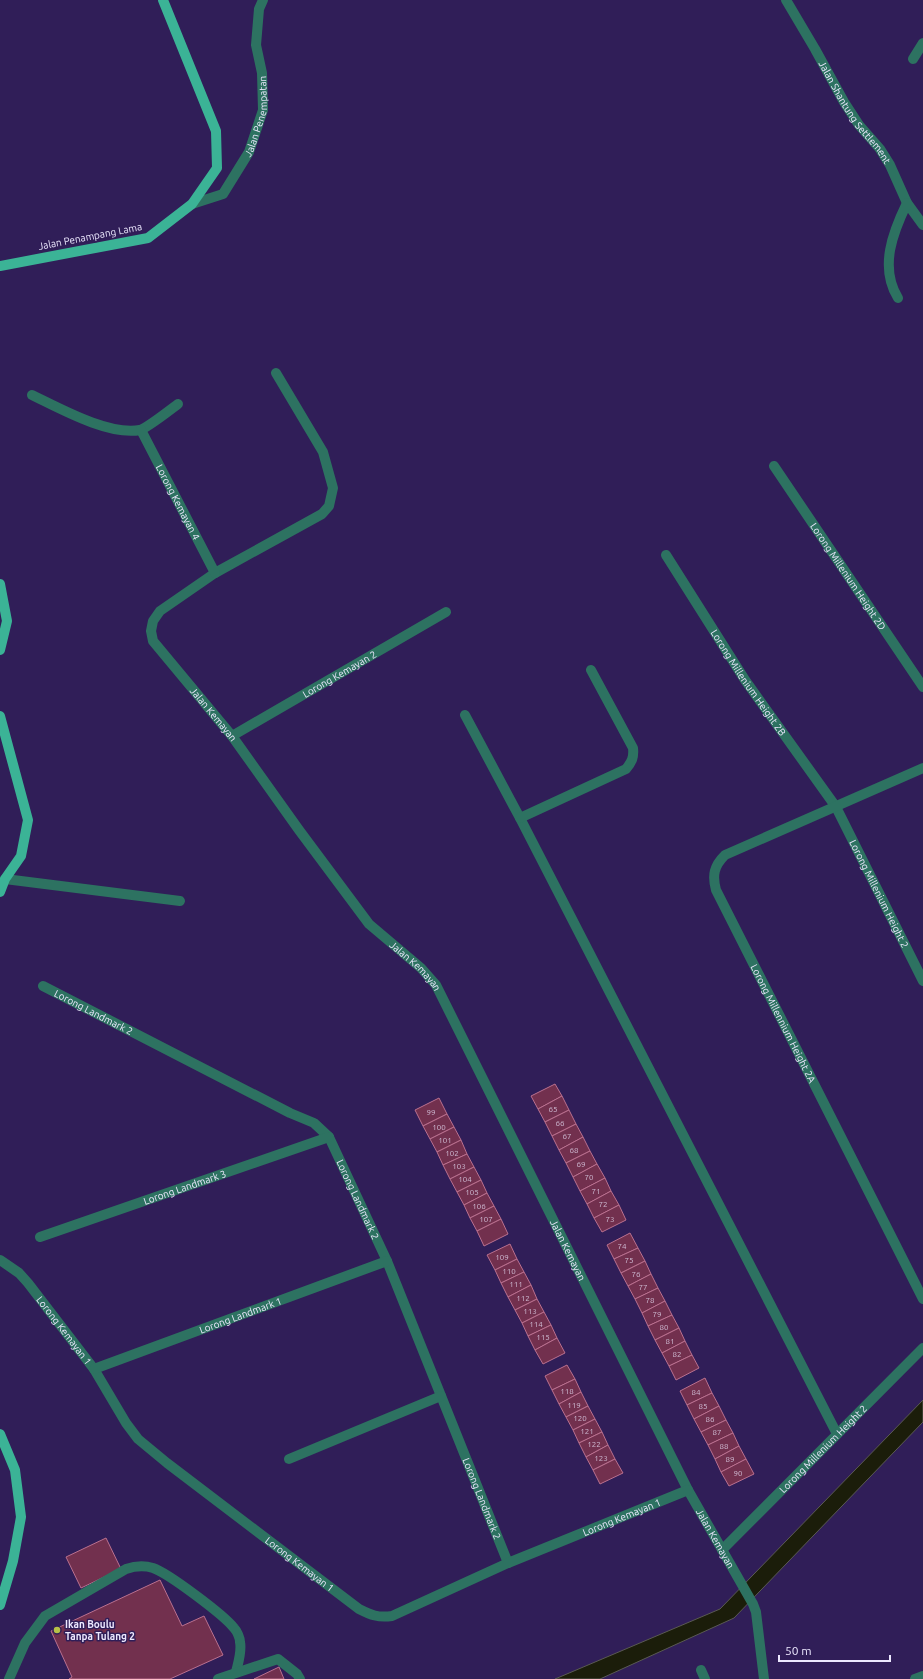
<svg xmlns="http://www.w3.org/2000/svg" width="923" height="1679" font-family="Ubuntu,sans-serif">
  <rect width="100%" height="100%" fill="#301e58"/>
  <path fill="#1b1d0a" stroke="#5a5a53" d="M923 1400V1422L734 1618 600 1679H555L720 1609Z"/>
  <g fill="#72304e" stroke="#ba708f">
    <path d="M555 1084 562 1096 538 1109 531 1096Z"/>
    <path d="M562 1096 569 1110 545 1122 538 1109Z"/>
    <path d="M439 1098 447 1114 423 1126 415 1110Z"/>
    <path d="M569 1110 576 1124 552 1136 545 1122Z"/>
    <path d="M447 1114 454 1127 430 1139 423 1126Z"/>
    <path d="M576 1124 583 1137 559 1150 552 1136Z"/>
    <path d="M454 1127 461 1140 437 1152 430 1139Z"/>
    <path d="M583 1137 590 1151 566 1163 559 1150Z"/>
    <path d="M461 1140 467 1154 443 1165 437 1152Z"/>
    <path d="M590 1151 597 1164 573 1177 566 1163Z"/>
    <path d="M467 1154 474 1167 450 1179 443 1165Z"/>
    <path d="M597 1164 605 1178 580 1191 573 1177Z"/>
    <path d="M474 1167 481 1180 457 1192 450 1179Z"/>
    <path d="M605 1178 611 1191 587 1204 580 1191Z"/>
    <path d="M481 1180 487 1193 464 1205 457 1192Z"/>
    <path d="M611 1191 619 1205 594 1218 587 1204Z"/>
    <path d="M487 1193 494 1206 470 1218 464 1205Z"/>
    <path d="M619 1205 626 1220 602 1232 594 1218Z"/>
    <path d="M494 1206 501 1219 477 1231 470 1218Z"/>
    <path d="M501 1219 508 1234 484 1246 477 1231Z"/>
    <path d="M630 1233 638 1248 614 1259 607 1245Z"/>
    <path d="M510 1244 517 1259 495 1270 487 1255Z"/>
    <path d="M638 1248 645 1261 621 1273 614 1259Z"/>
    <path d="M517 1259 524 1272 501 1283 495 1270Z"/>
    <path d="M645 1261 651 1274 628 1286 621 1273Z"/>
    <path d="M524 1272 531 1285 508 1297 501 1283Z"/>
    <path d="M651 1274 658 1288 635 1299 628 1286Z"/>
    <path d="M531 1285 537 1299 515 1310 508 1297Z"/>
    <path d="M658 1288 665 1301 642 1313 635 1299Z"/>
    <path d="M537 1299 544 1312 522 1323 515 1310Z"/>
    <path d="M665 1301 672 1315 648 1326 642 1313Z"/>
    <path d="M544 1312 551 1325 528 1336 522 1323Z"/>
    <path d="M672 1315 679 1328 655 1340 648 1326Z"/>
    <path d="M551 1325 557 1338 535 1350 528 1336Z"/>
    <path d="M679 1328 685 1341 662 1353 655 1340Z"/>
    <path d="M557 1338 565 1353 543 1364 535 1350Z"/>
    <path d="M685 1341 692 1355 669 1366 662 1353Z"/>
    <path d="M692 1355 699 1368 676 1380 669 1366Z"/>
    <path d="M567 1365 575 1379 552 1390 545 1376Z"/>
    <path d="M705 1378 712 1393 687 1405 680 1391Z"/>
    <path d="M575 1379 581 1392 559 1404 552 1390Z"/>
    <path d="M581 1392 588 1406 566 1417 559 1404Z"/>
    <path d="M712 1393 719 1406 694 1419 687 1405Z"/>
    <path d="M588 1406 595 1419 573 1430 566 1417Z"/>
    <path d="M719 1406 726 1420 701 1432 694 1419Z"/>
    <path d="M595 1419 602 1432 579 1443 573 1430Z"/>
    <path d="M726 1420 733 1433 708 1445 701 1432Z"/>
    <path d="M602 1432 608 1445 586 1457 579 1443Z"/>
    <path d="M733 1433 739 1446 715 1459 708 1445Z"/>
    <path d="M608 1445 615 1459 593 1470 586 1457Z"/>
    <path d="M739 1446 746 1459 721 1472 715 1459Z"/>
    <path d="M615 1459 623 1473 600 1484 593 1470Z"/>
    <path d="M746 1459 754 1474 729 1486 721 1472Z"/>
    <path d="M106 1538 121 1569 81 1588 66 1557Z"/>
    <path d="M160 1580 182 1626 204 1616 223 1655 170 1679H69L72 1677 51 1631Z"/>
    <path d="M279 1667 284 1679H254Z"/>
  </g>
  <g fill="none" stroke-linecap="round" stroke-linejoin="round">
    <g stroke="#2d7261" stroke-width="10">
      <path id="s1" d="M786 0 815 49 844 102 859 125 880 149 890 165 907 203 923 225"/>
      <path d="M913 59 923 43"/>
      <path id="s2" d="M192 204 223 194 249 152 263 110 262 73 256 45 259 9 263 0"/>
      <path d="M898 298C879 267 893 232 907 203"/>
      <path id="s3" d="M276 373 323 452 333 488 329 506 322 514 215 573 160 611 153 621 151 631 153 641 232 736 299 830 369 924 421 968 436 985 688 1490 753 1604 756 1612 764 1679"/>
      <path d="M32 395C59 408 109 436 140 430 147 428 170 410 178 404"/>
      <path id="s4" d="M141 430 215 573"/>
      <path id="s5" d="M774 466 923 687"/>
      <path id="s6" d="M666 555 745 680 836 807 923 981"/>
      <path d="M465 715 520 818 837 1434"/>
      <path id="s7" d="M232 736 446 612"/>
      <path id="s8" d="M923 768 725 855C714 866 712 875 716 890L923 1299"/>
      <path d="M520 818 626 769C632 762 634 757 633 748L591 670"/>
      <path d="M5 879 180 901"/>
      <path id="s9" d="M43 986 290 1113 314 1123 329 1137 387 1261 508 1563"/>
      <path id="s10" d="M40 1237 329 1137"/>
      <path id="s11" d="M0 1260 19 1273 28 1283 94 1369 126 1423 138 1439 167 1463 359 1609C371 1615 378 1618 392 1616L508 1563 688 1490"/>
      <path id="s12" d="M94 1369 387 1261"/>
      <path d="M289 1459 441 1396"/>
      <path id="s13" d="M722 1550 923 1348"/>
      <path d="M701 1670 705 1679"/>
      <path d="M9 1679 25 1643 45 1616 126 1569C135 1566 143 1565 153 1568 168 1573 224 1615 234 1628 237 1631 240 1638 240 1642 242 1652 238 1663 236 1672"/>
      <path d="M218 1679 278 1659 297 1674 300 1679"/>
      <path d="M915 1679 923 1676"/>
    </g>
    <g stroke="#3bb396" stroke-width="10">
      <path d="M0 266 148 238 192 204 217 168 216 131 163 0"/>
      <path d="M0 584 7 621 0 650"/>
      <path d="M0 716 28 820 21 856 5 879 0 892"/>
      <path d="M0 1434 15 1470 21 1517 13 1561 0 1605"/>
    </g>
  </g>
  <circle fill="#b7c148" stroke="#301e58" stroke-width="1.5" cx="57" cy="1630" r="4"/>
  <g text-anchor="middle" stroke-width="3" stroke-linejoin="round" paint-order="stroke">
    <g font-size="8" fill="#cebad2">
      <text x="553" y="1112">65</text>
      <text x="431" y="1115">99</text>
      <text x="560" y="1126">66</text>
      <text x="439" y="1130">100</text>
      <text x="567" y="1139">67</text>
      <text x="445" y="1143">101</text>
      <text x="574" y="1153">68</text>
      <text x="452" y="1156">102</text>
      <text x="581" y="1167">69</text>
      <text x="459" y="1169">103</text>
      <text x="589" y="1180">70</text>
      <text x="465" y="1182">104</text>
      <text x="596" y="1194">71</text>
      <text x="472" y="1195">105</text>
      <text x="603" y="1207">72</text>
      <text x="479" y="1209">106</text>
      <text x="486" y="1222">107</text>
      <text x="610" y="1222">73</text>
      <text x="622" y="1249">74</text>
      <text x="502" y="1260">109</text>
      <text x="629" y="1263">75</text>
      <text x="509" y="1274">110</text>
      <text x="636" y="1277">76</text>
      <text x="516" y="1287">111</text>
      <text x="643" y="1290">77</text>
      <text x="523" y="1301">112</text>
      <text x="650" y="1303">78</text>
      <text x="530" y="1314">113</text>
      <text x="657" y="1317">79</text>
      <text x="536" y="1327">114</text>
      <text x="664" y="1330">80</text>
      <text x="543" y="1340">115</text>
      <text x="670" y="1344">81</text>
      <text x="677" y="1357">82</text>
      <text x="567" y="1394">118</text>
      <text x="696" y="1395">84</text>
      <text x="574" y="1408">119</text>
      <text x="703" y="1409">85</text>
      <text x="580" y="1421">120</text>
      <text x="710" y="1422">86</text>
      <text x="587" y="1434">121</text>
      <text x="717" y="1435">87</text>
      <text x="594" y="1447">122</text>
      <text x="724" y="1449">88</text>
      <text x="601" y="1461">123</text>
      <text x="730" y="1462">89</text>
      <text x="738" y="1476">90</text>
    </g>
    <g font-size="10" fill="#ece8fe" stroke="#301e58">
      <text dy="4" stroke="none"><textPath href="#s1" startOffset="132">Jalan Shantung Settlement</textPath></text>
      <text dy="4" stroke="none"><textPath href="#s2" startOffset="119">Jalan Penempatan</textPath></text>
      <text transform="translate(90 236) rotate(-11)" y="4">Jalan Penampang Lama</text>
      <text dy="4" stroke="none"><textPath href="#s4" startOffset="81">Lorong Kemayan 4</textPath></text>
      <text dy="4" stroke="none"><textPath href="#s5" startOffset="133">Lorong Millenium Height 2D</textPath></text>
      <text dy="4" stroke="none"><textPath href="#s7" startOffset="124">Lorong Kemayan 2</textPath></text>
      <text dy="4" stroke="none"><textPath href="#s6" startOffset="152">Lorong Millenium Height 2B</textPath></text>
      <text dy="4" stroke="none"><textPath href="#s3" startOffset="475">Jalan Kemayan</textPath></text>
      <text dy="4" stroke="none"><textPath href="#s6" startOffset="401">Lorong Millenium Height 2</textPath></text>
      <text dy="4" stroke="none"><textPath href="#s3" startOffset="799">Jalan Kemayan</textPath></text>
      <text dy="4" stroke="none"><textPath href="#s9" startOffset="57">Lorong Landmark 2</textPath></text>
      <text dy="4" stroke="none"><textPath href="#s8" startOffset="404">Lorong Millennium Height 2A</textPath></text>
      <text dy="4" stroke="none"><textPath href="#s10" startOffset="153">Lorong Landmark 3</textPath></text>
      <text dy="4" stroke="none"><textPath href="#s9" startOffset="393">Lorong Landmark 2</textPath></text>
      <text dy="4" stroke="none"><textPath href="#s3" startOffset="1123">Jalan Kemayan</textPath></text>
      <text dy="4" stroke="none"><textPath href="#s12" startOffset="156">Lorong Landmark 1</textPath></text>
      <text dy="4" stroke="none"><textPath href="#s11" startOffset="96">Lorong Kemayan 1</textPath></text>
      <text dy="4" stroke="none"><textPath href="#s13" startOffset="143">Lorong Millenium Height 2</textPath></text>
      <text dy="4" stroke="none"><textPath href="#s9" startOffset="717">Lorong Landmark 2</textPath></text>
      <text dy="4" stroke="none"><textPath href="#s11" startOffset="791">Lorong Kemayan 1</textPath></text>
      <text dy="4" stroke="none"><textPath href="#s3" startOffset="1447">Jalan Kemayan</textPath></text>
      <text dy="4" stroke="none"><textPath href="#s11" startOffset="432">Lorong Kemayan 1</textPath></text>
    </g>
    <g font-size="10" font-weight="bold" fill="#ece8fe" stroke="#301e58" text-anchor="start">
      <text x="65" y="1628">Ikan Boulu<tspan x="65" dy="12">Tanpa Tulang 2</tspan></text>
    </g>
  </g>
  <path d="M779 1655v6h111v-6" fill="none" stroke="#ece8fe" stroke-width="2"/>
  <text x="785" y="1655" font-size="12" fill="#ece8fe" stroke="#301e58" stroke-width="3" paint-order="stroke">50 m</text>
</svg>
